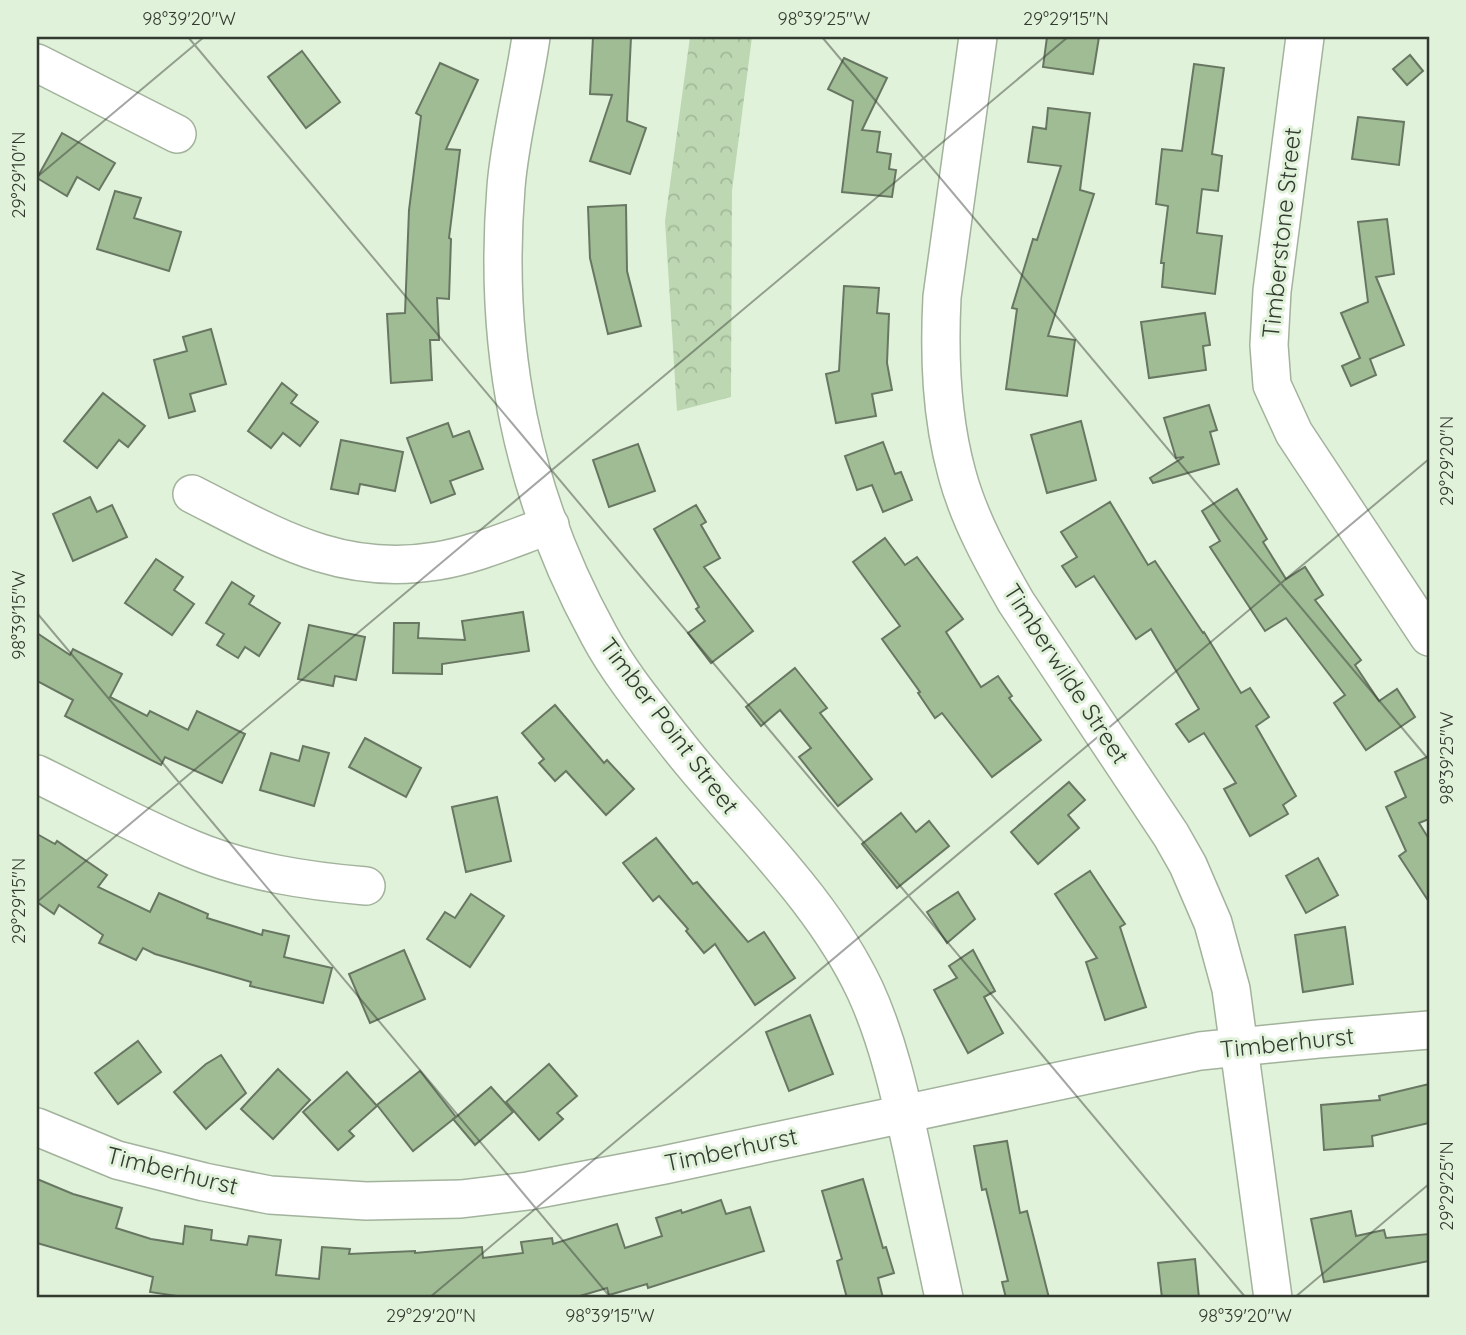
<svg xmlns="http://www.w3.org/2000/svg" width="1466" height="1335" font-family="Quicksand,sans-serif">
  <defs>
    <pattern id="forest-crowns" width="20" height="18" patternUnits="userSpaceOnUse" patternTransform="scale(1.75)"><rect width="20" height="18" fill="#bdd7b2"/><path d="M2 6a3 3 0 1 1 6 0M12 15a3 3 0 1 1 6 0" fill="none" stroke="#a3b999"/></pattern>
  </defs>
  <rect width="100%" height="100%" fill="#e1f2da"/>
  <path fill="url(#forest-crowns)" d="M690 37H752L732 191 731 397 677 411 665 221Z"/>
  <g fill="#a0bc95" stroke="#687762" stroke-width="2">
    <path d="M593 37H631L627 121 646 128 630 174 590 161 612 95 590 94Z"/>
    <path d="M1047 37H1099L1093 74 1043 67Z"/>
    <path d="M302 51 340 102 306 128 268 77Z"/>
    <path d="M1410 55 1423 71 1407 85 1393 69Z"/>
    <path d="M844 58 887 78 862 130 880 132 877 152 891 154 889 169 896 170 892 197 842 192 853 101 828 89Z"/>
    <path d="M440 63 478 80 446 149 460 150 449 238 451 239 449 299 437 298 439 340H430L432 380 391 383 387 314 405 313 409 210 421 116 416 113Z"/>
    <path d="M1194 64 1224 68 1212 154 1222 156 1218 191 1202 189 1197 233 1222 236 1215 294 1162 287 1164 263H1161L1168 206 1156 204 1162 149 1182 151Z"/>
    <path d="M1048 108 1090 113 1080 190 1094 194 1048 336 1075 340 1067 396 1006 389 1017 309 1012 308 1033 239 1037 240 1061 166 1028 162 1033 127 1046 129Z"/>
    <path d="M1358 117 1404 122 1399 165 1352 159Z"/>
    <path d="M62 133 115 163 99 190 77 177 67 196 37 178Z"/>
    <path d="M115 191 141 198 134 218 181 232 169 271 97 249Z"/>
    <path d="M626 205 627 271 641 326 608 334 590 258 588 207Z"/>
    <path d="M1387 219 1394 274 1376 277 1404 345 1370 359 1376 375 1351 386 1342 366 1360 358 1341 313 1368 302 1358 222Z"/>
    <path d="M844 286 879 288 877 313 889 314 887 363 892 390 872 394 876 416 836 423 826 374 839 371Z"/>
    <path d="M1205 313 1210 345 1203 346 1206 370 1149 378 1141 322Z"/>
    <path d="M211 329 226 384 190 394 195 411 169 418 154 360 187 351 183 337Z"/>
    <path d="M282 383 297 395 291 403 318 422 300 446 283 433 271 448 248 431Z"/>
    <path d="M103 393 145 426 128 447 119 440 97 468 64 441Z"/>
    <path d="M1209 405 1217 430 1210 432 1219 464 1153 483 1150 478 1184 457 1176 458 1164 418Z"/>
    <path d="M1081 421 1096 480 1047 493 1031 435Z"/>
    <path d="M448 423 453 437 469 431 483 469 450 481 455 494 431 503 407 438Z"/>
    <path d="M341 440 403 452 395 491 360 484 358 494 331 489Z"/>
    <path d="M883 442 895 474 901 472 912 500 883 512 872 485 857 490 845 456Z"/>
    <path d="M638 444 655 491 609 507 593 460Z"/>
    <path d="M1237 489 1267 539 1263 542 1286 579 1305 567 1323 595 1315 600 1361 660 1355 665 1379 701 1397 689 1415 717 1366 750 1334 703 1345 695 1286 618 1265 631 1210 547 1220 541 1202 511Z"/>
    <path d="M90 497 97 512 112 505 127 537 73 561 53 514Z"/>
    <path d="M1110 502 1148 565 1155 561 1203 633 1204 632 1241 693 1250 688 1269 717 1256 726 1296 796 1283 805 1288 814 1250 836 1224 789 1236 783 1204 733 1189 742 1176 724 1199 709 1151 629 1136 639 1094 576 1076 587 1062 566 1077 557 1061 532Z"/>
    <path d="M696 505 706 522 701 525 720 558 704 567 753 631 711 663 688 633 705 621 696 609 699 607 654 529Z"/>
    <path d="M885 538 905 565 917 557 963 619 946 632 981 687 998 676 1012 696 1009 698 1041 740 992 777 942 713 935 718 918 693 920 692 882 639 900 626 853 562Z"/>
    <path d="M156 559 183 577 174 590 194 604 172 635 125 603Z"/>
    <path d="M232 582 254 596 249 604 280 623 259 656 245 647 238 658 217 645 224 634 206 623Z"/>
    <path d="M523 612 529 651 442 664V674L393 673 394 623H419L418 638 465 640 462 621Z"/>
    <path d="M309 625 365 637 356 680 335 676 333 686 298 679Z"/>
    <path d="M37 633 70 655 73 649 122 674 110 697 147 716 150 711 188 730 197 711 245 734 222 783 165 757 161 765 65 716 73 700 37 681Z"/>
    <path d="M795 668 827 708 820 713 872 779 838 806 799 757 811 748 780 710 761 726 746 707Z"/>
    <path d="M555 705 604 763 607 760 634 789 606 815 566 771 555 781 539 763 544 759 522 733Z"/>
    <path d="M365 738 421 768 406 797 349 767Z"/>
    <path d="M303 746 329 753 314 806 260 790 271 753 299 761Z"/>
    <path d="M1429 756V819L1419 823 1429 839V902L1399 856 1406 851 1386 807 1406 797 1395 772Z"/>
    <path d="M1069 782 1085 800 1068 815 1079 828 1038 864 1011 832Z"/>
    <path d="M497 797 511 861 466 872 452 807Z"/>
    <path d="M901 813 916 832 929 821 949 846 897 888 862 844Z"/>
    <path d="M37 834 55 844 57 841 107 875 98 887 150 912 159 893 208 914 207 918 262 935 263 930 289 936 284 957 332 968 323 1003 250 986 251 982 155 954 143 948 136 960 99 943 103 935 59 905 54 914 37 902Z"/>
    <path d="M656 838 693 884 697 882 748 942 764 932 795 978 755 1005 715 944 704 953 686 931 688 929 659 896 653 901 623 863Z"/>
    <path d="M1318 858 1338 895 1306 913 1286 876Z"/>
    <path d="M1090 871 1125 924 1120 927 1146 1007 1105 1020 1086 962 1097 958 1055 894Z"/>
    <path d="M958 892 975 919 947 943 927 912Z"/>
    <path d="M471 894 504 916 470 967 427 939 445 912 455 918Z"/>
    <path d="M1345 927 1353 984 1303 992 1295 935Z"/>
    <path d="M404 950 425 999 370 1023 349 974Z"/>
    <path d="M973 950 995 991 984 997 1003 1033 968 1053 934 990 957 978 949 966Z"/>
    <path d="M810 1015 833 1074 789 1091 766 1032Z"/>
    <path d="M138 1041 161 1072 118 1104 95 1073Z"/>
    <path d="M221 1055 246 1093 206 1129 174 1092 206 1064Z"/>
    <path d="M549 1064 577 1096 557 1113 563 1119 539 1140 506 1102Z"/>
    <path d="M278 1069 310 1100 273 1139 241 1109Z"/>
    <path d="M420 1071 456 1117 491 1087 513 1112 475 1145 453 1119 456 1117 413 1151 377 1105Z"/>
    <path d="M347 1072 377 1106 349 1131 354 1136 338 1150 303 1112Z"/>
    <path d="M1429 1084V1123L1372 1136 1373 1146 1324 1150 1321 1105 1380 1100 1379 1096Z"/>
    <path d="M1007 1141 1020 1213 1027 1211 1049 1298H1006L1002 1282 1008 1281 986 1189 982 1190 974 1146Z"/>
    <path d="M37 1179 73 1194 122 1208 116 1228 151 1239 183 1244 185 1226 212 1230 211 1240 247 1245 249 1236 281 1240 276 1275 319 1279 322 1247 350 1249 349 1254 415 1251V1253L482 1247 483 1258 523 1253 521 1242 552 1238 553 1244 617 1224 625 1248 662 1236 656 1218 681 1210 682 1213 721 1200 726 1214 750 1207 764 1251 648 1288 647 1284 609 1295 607 1288 573 1298H190L150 1292 153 1277 37 1243Z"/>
    <path d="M863 1179 883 1248 886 1247 894 1273 878 1278 883 1298H847L837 1261 842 1259 822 1191Z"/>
    <path d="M1351 1211 1356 1236 1384 1230 1386 1238 1429 1234V1261L1324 1282 1311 1219Z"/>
    <path d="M1195 1259 1199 1298H1162L1158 1263Z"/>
  </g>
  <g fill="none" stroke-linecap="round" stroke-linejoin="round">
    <defs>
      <g id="minor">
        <path d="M531 37C524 87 510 137 506 187 493 348 521 493 599 635 621 676 652 712 680 748 743 827 821 897 865 990 888 1040 900 1095 912 1149 923 1199 933 1249 944 1298"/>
        <path d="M978 37 942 297C939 357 941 416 957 474 969 519 993 562 1016 602L1171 835 1188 865 1213 923 1231 989 1273 1298"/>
        <path d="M1305 37 1272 291 1269 345 1272 385 1294 433 1429 637"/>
        <path d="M37 63 177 134"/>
        <path d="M192 494C275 536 340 577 437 561 475 555 513 538 550 525"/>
        <path d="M37 774C88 799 139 827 192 849 247 872 307 881 366 886"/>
        <path d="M37 1127 117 1160 204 1182 270 1195 366 1201 461 1199 528 1191 664 1165 1200 1051 1318 1039 1429 1030"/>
      </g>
    </defs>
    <use href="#minor" stroke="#a2b29c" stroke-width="40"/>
    <use href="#minor" stroke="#fff" stroke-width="37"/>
  </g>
  <path fill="none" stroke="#333a30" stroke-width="2" stroke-opacity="0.45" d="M188 37 1246 1298M822 37 1429 760M37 177 204 37M37 613 611 1298M37 902 1068 37M429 1298 1429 459M1294 1298 1429 1184"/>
  <g text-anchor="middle" stroke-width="6" stroke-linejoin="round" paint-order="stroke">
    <g font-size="24" fill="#333a30" stroke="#e1f2da">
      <text transform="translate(1282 233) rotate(-84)" y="8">Timberstone Street</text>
      <text transform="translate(1066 674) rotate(57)" y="8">Timberwilde Street</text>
      <text transform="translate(669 726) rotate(53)" y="8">Timber Point Street</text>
      <text transform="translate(1287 1043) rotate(-6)" y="8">Timberhurst</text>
      <text transform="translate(731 1150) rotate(-12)" y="8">Timberhurst</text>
      <text transform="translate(172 1171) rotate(14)" y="8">Timberhurst</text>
    </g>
  </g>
  <rect width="1466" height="1335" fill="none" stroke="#e1f2da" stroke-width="77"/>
  <rect x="38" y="38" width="1390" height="1258" fill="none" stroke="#333a30" stroke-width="2.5"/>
  <g font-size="18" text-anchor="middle" fill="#333a30">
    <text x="189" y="25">98°39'20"W</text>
    <text x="824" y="25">98°39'25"W</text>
    <text x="1066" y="25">29°29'15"N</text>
    <text transform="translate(19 175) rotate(-90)" y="6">29°29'10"N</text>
    <text transform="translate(1447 461) rotate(-90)" y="6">29°29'20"N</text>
    <text transform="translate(19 615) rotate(-90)" y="6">98°39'15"W</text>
    <text transform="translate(1447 758) rotate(-90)" y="6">98°39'25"W</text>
    <text transform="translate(19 901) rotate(-90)" y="6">29°29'15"N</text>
    <text transform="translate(1447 1186) rotate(-90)" y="6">29°29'25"N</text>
    <text x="431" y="1322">29°29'20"N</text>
    <text x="610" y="1322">98°39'15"W</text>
    <text x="1245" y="1322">98°39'20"W</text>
  </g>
</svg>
